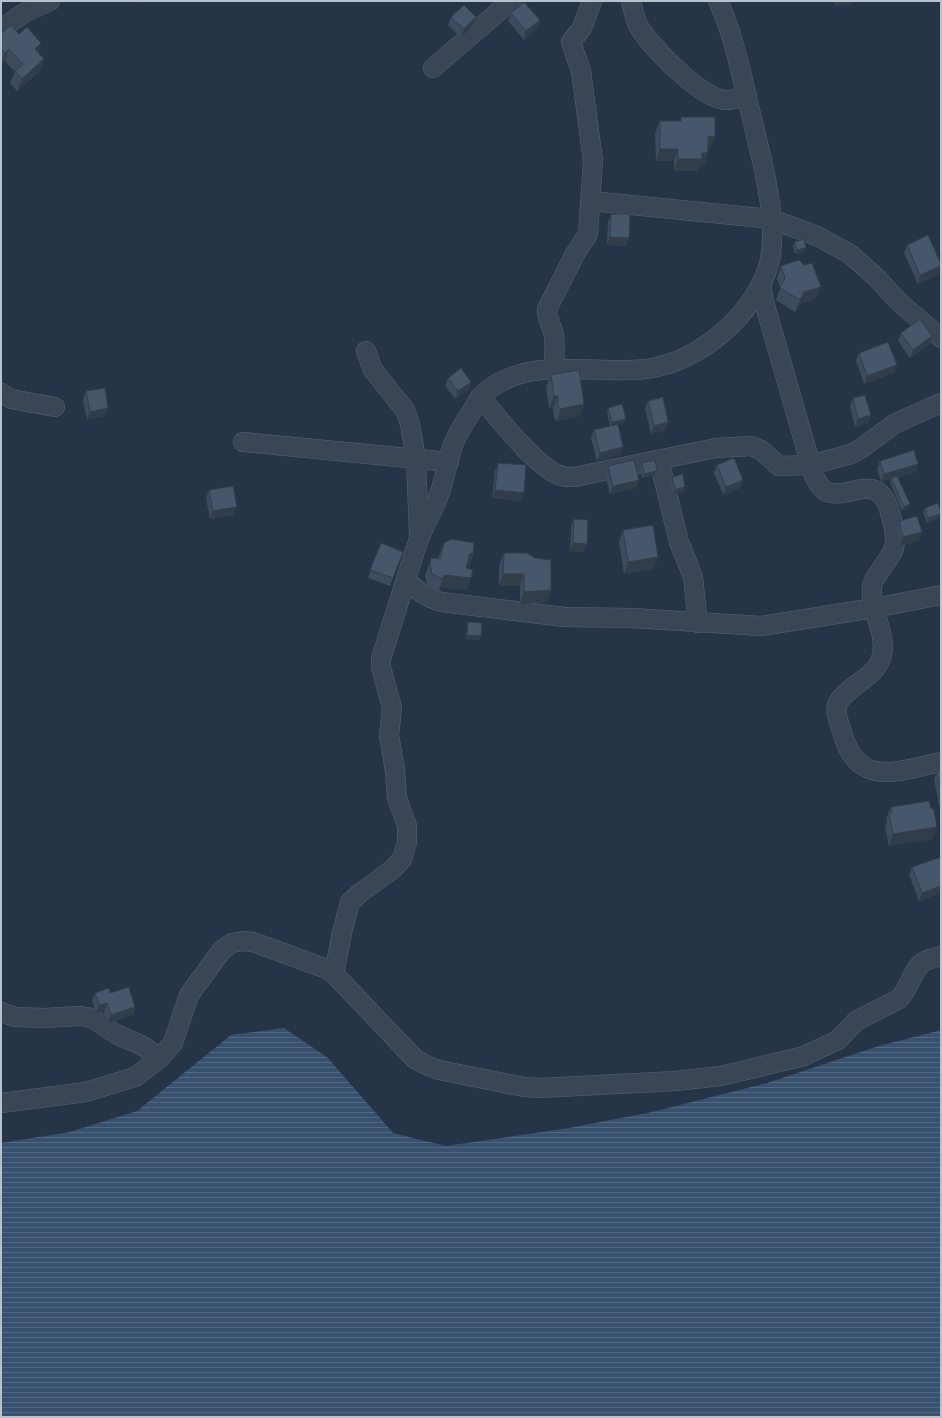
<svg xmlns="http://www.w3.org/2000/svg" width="942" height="1418" font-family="'DejaVu Sans',sans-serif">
  <defs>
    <pattern id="water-rules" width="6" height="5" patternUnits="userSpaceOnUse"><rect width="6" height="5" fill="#37516f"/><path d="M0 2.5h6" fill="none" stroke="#526882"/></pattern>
  </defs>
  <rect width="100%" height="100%" fill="#253547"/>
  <path fill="url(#water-rules)" d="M284 1028 328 1058 393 1133 446 1146 569 1128 652 1112 767 1083 879 1046 941 1030V1417H1V1143L70 1132 137 1111 231 1035Z"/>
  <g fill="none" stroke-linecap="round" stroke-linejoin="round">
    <defs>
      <g id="minor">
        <path d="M631 1C633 9 635 20 639 27 651 47 702 99 725 100 732 101 739 97 746 95"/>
        <path d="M718 1C733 33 740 68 748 102 758 146 779 214 770 259 759 312 699 363 646 369 595 375 535 356 491 388 481 394 476 403 471 413 464 423 457 434 453 445 448 460 445 477 440 492 435 507 426 522 420 537 414 551 411 565 406 579 416 591 426 597 441 602L565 617 632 618 761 626 874 608 941 595"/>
        <path d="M1 29 24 13 50 1"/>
        <path d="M433 68 511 1"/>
        <path d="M591 201 771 219 817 236 850 254 877 278 899 302 941 338"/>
        <path d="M761 284 764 302 814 476C817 482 821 489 827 492 850 500 874 472 888 506 892 517 897 537 894 548 892 556 884 563 880 571 877 575 872 581 872 587 869 610 887 632 882 655 877 678 851 683 839 701 833 710 839 722 842 732 858 789 897 771 941 762"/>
        <path d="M366 351 373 370 405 410 410 424 416 459 419 534"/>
        <path d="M554 370C554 358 556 343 553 331 551 323 546 318 547 309L575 254 588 234 593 161 581 71 571 42 582 28 592 1"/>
        <path d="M1 393 11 399 55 407"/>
        <path d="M480 397C498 417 537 469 562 476 565 477 570 477 574 477L716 448 751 446 761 450 779 466 810 465 851 454 862 448 894 424 941 403"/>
        <path d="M243 442 449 462"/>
        <path d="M659 460 679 542 693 577 698 623"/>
        <path d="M334 974 342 933 350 902 360 893 393 869 402 859 407 842V826L397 798 395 771 389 735 392 708 381 667V659L406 579"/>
        <path d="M1 1012 15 1017 44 1018 81 1016 92 1018 116 1034 143 1046 160 1058"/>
        <path d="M1 1103 86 1092 135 1077 160 1058 173 1043 189 995 222 950 232 943 242 941 253 942 324 968 334 974 415 1059 426 1065 439 1070 524 1087 540 1088 676 1081 721 1076 804 1056 838 1040 856 1021 899 999C909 989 913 969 923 962 928 959 935 958 941 956"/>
      </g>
    </defs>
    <use href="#minor" stroke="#586473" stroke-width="20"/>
    <use href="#minor" stroke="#3a4656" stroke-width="19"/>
  </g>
  <g fill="#3d4b5c">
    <path d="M834 1H852L851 4 835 6Z"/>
    <path d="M511 13 540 20 537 28 524 40 508 21Z"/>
    <path d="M451 17H476L473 25 461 38 448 25Z"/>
    <path d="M1 34H19L41 43 38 53 40 71 17 91 10 83 15 72 5 61 1 65Z"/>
    <path d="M681 117 711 148H708V153L704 165H700L698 171H674V161H656L655 133 660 121H680Z"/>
    <path d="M611 214 629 238 626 246 607 245 608 222Z"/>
    <path d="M794 242 806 248 805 252 795 254 793 246Z"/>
    <path d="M907 245 941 264V268L939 274 918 284 904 253Z"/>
    <path d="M781 266 816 299 800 304 795 312 776 300 780 288 777 278Z"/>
    <path d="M901 333 929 345 910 358 898 341Z"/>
    <path d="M859 353 894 373 864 384 856 361Z"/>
    <path d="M551 375 584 404 580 416 557 421 554 418 553 408H549L546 387Z"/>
    <path d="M448 378 471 382 468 390 455 399 445 386Z"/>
    <path d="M86 391 105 416 87 420 83 399Z"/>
    <path d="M853 398 871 415 868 423 855 427 850 406Z"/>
    <path d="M648 401 668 422 665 431 651 434 645 409Z"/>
    <path d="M608 408 624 423 618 424 623 447 620 455 597 461 591 438 594 430 610 426 607 412Z"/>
    <path d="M880 461 918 464 916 472 898 477 910 504 908 508 902 511 890 482 891 479 881 482 877 469Z"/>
    <path d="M498 463 524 493 521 501 492 498 495 471Z"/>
    <path d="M642 463 657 471 655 475 642 478 640 467Z"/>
    <path d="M717 465 743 480 740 488 723 495 714 473Z"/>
    <path d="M608 466 636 488 610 494 605 474Z"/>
    <path d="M672 477 685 487 684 492 673 494 670 481Z"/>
    <path d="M209 490 234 515 210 519 206 498Z"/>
    <path d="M925 508 941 512 940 518 927 523 923 512Z"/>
    <path d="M574 519 584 552 570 551 571 527Z"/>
    <path d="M899 521 919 541 900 545 896 529Z"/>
    <path d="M623 530 654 569 624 574 619 542Z"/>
    <path d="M381 543 403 552 390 586 368 578Z"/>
    <path d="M444 543 473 554 469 566H467L466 568 467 590 440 587 439 591 427 586 425 576 431 558H438Z"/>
    <path d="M504 553 535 558 547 602 520 604V586H499V565Z"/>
    <path d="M468 622 481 636 479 640 466 639 467 626Z"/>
    <path d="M941 770V804L939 805 934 779 937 771Z"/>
    <path d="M891 807 931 808 933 839 889 846 885 827 887 821 886 819Z"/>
    <path d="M941 859V893L919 901 909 875 912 867Z"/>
    <path d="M95 993H110L135 1007 133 1015 108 1023 104 1011 96 1013 92 1001Z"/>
  </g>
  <g fill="#323d4b">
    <path d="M138 1H145L137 4Z"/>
    <path d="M836 1H852L851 4 835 6Z"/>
    <path d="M476 17 473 25 461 38 464 29Z"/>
    <path d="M540 20 537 28 524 40 526 31Z"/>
    <path d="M41 43 37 55 35 49Z"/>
    <path d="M9 49 5 61 1 65 5 53Z"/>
    <path d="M44 59 40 71 17 91 22 79Z"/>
    <path d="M715 136 711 148 704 149 708 137Z"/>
    <path d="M660 149H678L674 161H656Z"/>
    <path d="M702 153H708L704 165H700L698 171H674L678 159Z"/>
    <path d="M610 237 629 238 626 246 607 245Z"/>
    <path d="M806 248 805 252 795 254 797 250Z"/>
    <path d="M941 266V268L939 274 918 284 920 275Z"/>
    <path d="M821 287 816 299 800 304 795 312 800 300 804 292Z"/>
    <path d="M932 336 929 345 910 358 913 350Z"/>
    <path d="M897 365 894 373 864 384 867 376Z"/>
    <path d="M471 382 468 390 455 399 458 391Z"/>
    <path d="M554 396H558L553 408H549Z"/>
    <path d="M584 404 580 416 557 421 561 409Z"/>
    <path d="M108 408 105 416 87 420 90 412Z"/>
    <path d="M871 415 868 423 855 427 858 419Z"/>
    <path d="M626 419 624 423 611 426 612 422Z"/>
    <path d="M668 422 665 431 651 434 654 426Z"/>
    <path d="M623 447 620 455 597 461 600 453Z"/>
    <path d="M918 464 916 472 891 479V478V479L881 482 884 474Z"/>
    <path d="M657 471 655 475 642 478 644 474Z"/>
    <path d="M639 480 636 488 610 494 613 486Z"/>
    <path d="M743 480 740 488 723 495 726 487Z"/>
    <path d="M685 487 684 492 673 494 675 490Z"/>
    <path d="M495 490 524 493 521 501 492 498Z"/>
    <path d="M910 504 908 508 902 511 904 507Z"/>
    <path d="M237 507 234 515 210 519 213 511Z"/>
    <path d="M941 514 940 518 927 523 928 518Z"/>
    <path d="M922 532 919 541 900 545 903 537Z"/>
    <path d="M573 543 587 544 584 552 570 551Z"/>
    <path d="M470 553 473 554 469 566 466 565Z"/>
    <path d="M658 557 654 569 624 574 628 562Z"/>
    <path d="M503 574H524L520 586H499Z"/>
    <path d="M444 575 471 578 467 590 440 587Z"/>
    <path d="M551 590 547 602 520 604 524 592Z"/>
    <path d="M467 635 481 636 479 640 466 639Z"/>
    <path d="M937 827 933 839 889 846 893 834Z"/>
    <path d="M941 886V893L919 901 922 893Z"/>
    <path d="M107 1003 104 1011 96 1013 99 1005Z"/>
    <path d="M135 1007 133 1015 108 1023 111 1015Z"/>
  </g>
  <g fill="#47576b" stroke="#323d4b">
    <path d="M524 2 540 20 526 31 511 13Z"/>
    <path d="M464 5 476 17 464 29 451 17Z"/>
    <path d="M11 25 19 34 27 27 41 43 35 49 44 59 22 79 15 71 23 64 9 49 5 53 1 49V34Z"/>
    <path d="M681 117H715V136L708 137V153H702V159H678V149H660V121H681Z"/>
    <path d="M611 214H630L629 238 610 237Z"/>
    <path d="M928 235 941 264V266L920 275 907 245Z"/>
    <path d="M804 239 806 248 797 250 794 242Z"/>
    <path d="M799 260 804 265 812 263 821 287 804 292 800 300 780 288 785 278 781 266Z"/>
    <path d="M920 319 932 336 913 350 901 333Z"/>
    <path d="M888 342 897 365 867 376 859 353Z"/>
    <path d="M461 368 471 382 458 391 448 378Z"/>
    <path d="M579 370 584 404 561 409 558 406V396H554L551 375Z"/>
    <path d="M105 388 108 408 90 412 86 391Z"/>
    <path d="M865 395 871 415 858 419 853 398Z"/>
    <path d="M663 397 668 422 654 426 648 401Z"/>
    <path d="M622 404 626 419 612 422 608 408Z"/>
    <path d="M618 424 623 447 600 453 594 430Z"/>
    <path d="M914 450 918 464 884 474 880 461Z"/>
    <path d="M734 458 743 480 726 487 717 465Z"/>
    <path d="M634 460 639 480 613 486 608 466Z"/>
    <path d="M655 460 657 471 644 474 642 463Z"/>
    <path d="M498 463 526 465 524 493 495 490Z"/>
    <path d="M683 474 685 487 675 490 672 477Z"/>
    <path d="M897 476 910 504 904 507 891 478Z"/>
    <path d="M233 486 237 507 213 511 209 490Z"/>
    <path d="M938 503 941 512V514L928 518 925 508Z"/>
    <path d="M917 516 922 532 903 537 899 521Z"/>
    <path d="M574 519 588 520 587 544 573 543Z"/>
    <path d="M653 525 658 557 628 562 623 530Z"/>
    <path d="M451 539 474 543 473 554 470 553 466 568 473 570 471 578 444 575 443 579 432 574 430 564 431 558 440 559 444 543Z"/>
    <path d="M381 543 403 552 393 578 370 570Z"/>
    <path d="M504 553H527L535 558 551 560V590L524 592V574H503Z"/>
    <path d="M468 622 482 623 481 636 467 635Z"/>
    <path d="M941 770V791L937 771Z"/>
    <path d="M929 801 931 808 934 810 937 827 893 834 889 815 892 813 891 807Z"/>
    <path d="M941 857V886L922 893 912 867Z"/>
    <path d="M129 987 135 1007 111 1015 107 1003 99 1005 95 993 109 988 110 993Z"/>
  </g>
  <rect width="942" height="1418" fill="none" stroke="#b8c2cf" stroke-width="4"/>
</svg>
